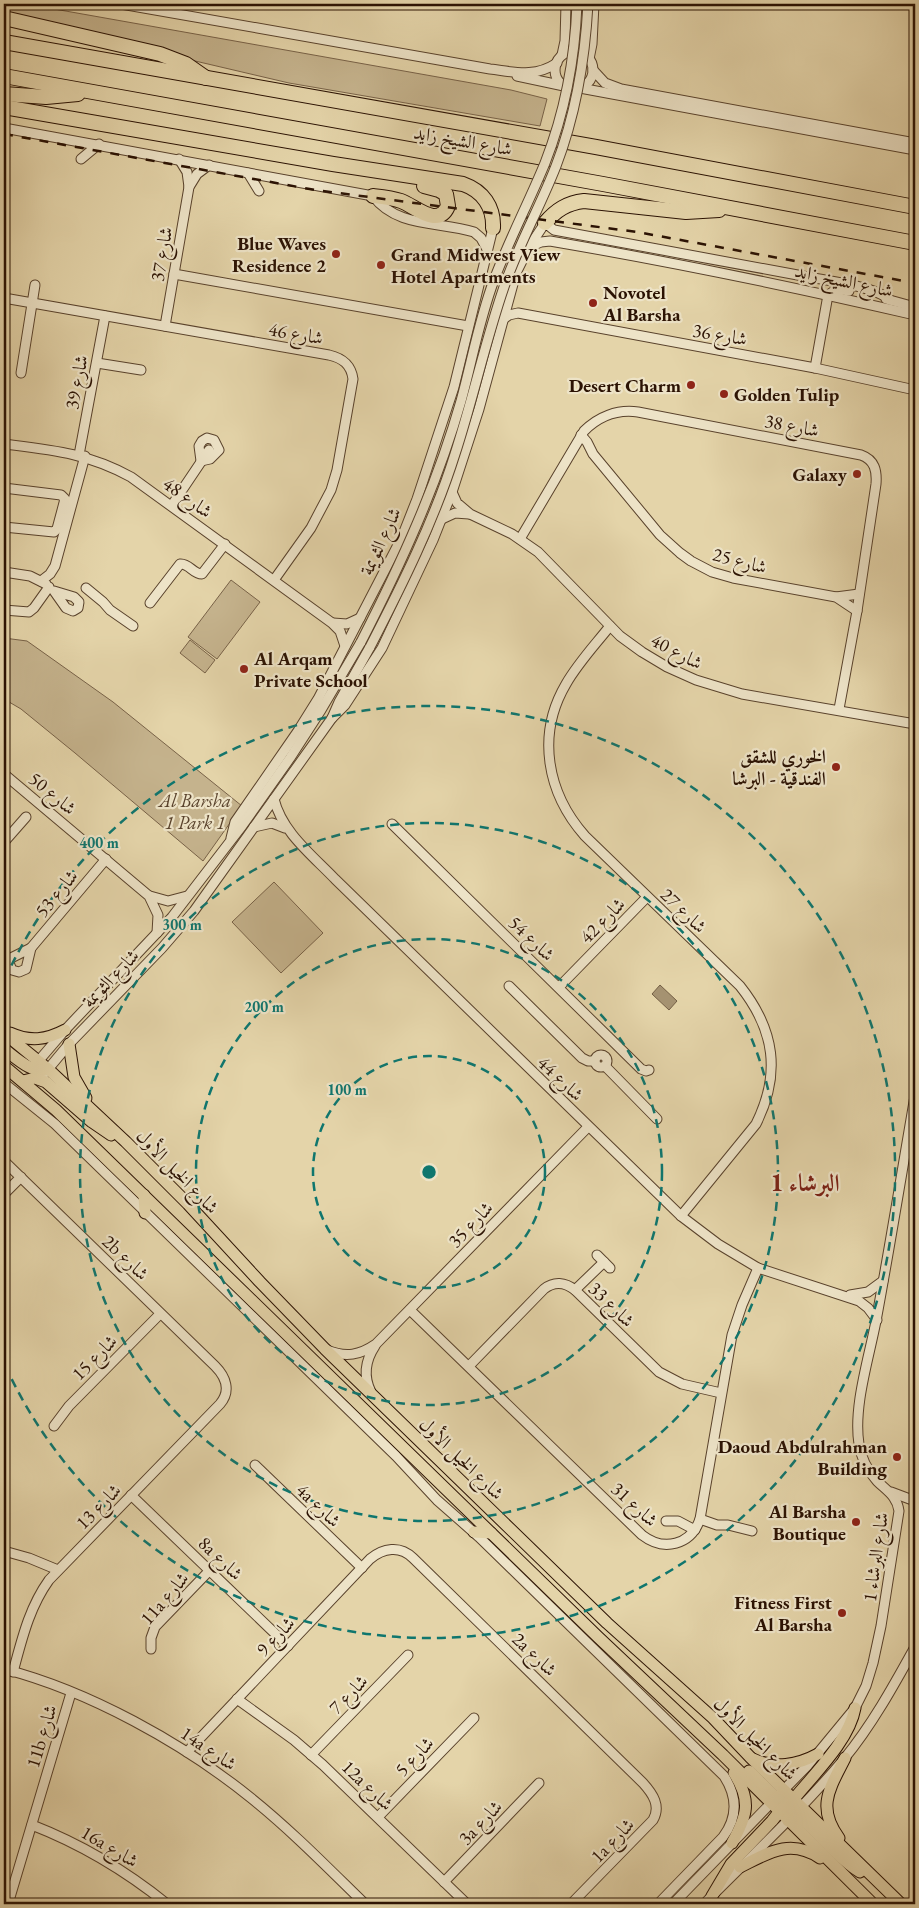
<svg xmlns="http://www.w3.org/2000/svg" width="919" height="1908" font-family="'EB Garamond',Amiri,serif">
  <rect width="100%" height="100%" fill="#e4d4a9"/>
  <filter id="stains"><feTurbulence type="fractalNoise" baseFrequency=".004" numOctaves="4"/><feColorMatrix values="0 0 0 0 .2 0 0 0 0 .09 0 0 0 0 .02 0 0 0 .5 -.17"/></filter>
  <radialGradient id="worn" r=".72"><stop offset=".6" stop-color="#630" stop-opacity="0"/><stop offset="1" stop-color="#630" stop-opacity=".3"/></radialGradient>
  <g fill="#c5b38d" stroke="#786248">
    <path d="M4 4H26L511 90 547 99 540 126 289 83 33 23 4 14Z"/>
    <path d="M231 580 260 602 217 659 188 637Z"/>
    <path d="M4 638 27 641 113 702 242 806 203 861 75 753 21 709 4 699Z"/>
    <path d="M190 640 215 660 205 673 180 653Z"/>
    <path d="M274 882 323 933 281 973 232 922Z"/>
  </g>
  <path fill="#a59271" stroke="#745f45" d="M660 985 677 1001 669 1010 652 994Z"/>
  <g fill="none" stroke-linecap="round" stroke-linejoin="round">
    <defs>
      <g id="minor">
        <path d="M121 4 490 69C515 72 534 78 557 63"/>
        <circle cx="574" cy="70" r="19"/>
        <path d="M562 55 565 41 566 4"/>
        <path d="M589 59 592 44 594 4"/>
        <path d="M593 70 605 83 621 89 915 143"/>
        <path d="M517 76 564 86"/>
        <path d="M580 88 915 150"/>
        <path d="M4 128 373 196C397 228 439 221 474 232L481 238 487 249"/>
        <path d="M81 159 99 144"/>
        <path d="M179 159 187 172 189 187"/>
        <path d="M248 173 259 191"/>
        <path d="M529 247 541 242 550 241C673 262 794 287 915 315"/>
        <path d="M174 274 468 326"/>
        <path d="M4 298 329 355C342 358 351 364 353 379L337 470 331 490 311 528 274 580"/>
        <path d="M886 299 915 307"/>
        <path d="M502 320 509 315 518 313 815 368 915 390"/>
        <path d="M165 326 189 187 197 174 209 165"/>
        <path d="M97 363 141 370"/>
        <path d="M815 368 828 295 837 289 849 291"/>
        <path d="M21 373 35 285"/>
        <path d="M581 435 587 442 593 454 660 535 680 553 691 561 712 572 733 578 836 597 857 611"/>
        <path d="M207 438 214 440 219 450 210 459 201 461 199 446 202 441Z"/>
        <path d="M4 444C52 450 87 453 131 477L332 623 340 631 345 646"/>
        <path d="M79 455 105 316"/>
        <path d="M4 488 61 495 65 499 57 529 54 532 4 527"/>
        <path d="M452 492 457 503 470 514 512 534 538 552 620 636 642 652 667 667 696 680 742 694 915 724"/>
        <path d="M172 505 209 450"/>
        <path d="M442 519 455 513 469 514"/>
        <path d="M520 539 584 431C598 417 617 409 638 412L861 455C875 460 877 471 876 484L857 611 839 709"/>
        <path d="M4 572 30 576 46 584"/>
        <path d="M41 581 50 574 55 566 85 456"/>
        <path d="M86 588 103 602 110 610 133 626"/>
        <path d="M54 591 74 597 79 602 78 608 73 611 66 608Z"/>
        <path d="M836 597 859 594"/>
        <path d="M150 603 180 564C189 563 193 574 202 574L225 544"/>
        <path d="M4 610 29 612 34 608 49 587"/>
        <path d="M333 623 347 624 360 618"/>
        <path d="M610 626C595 645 578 663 566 684 536 735 547 793 585 836L740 986C775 1030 781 1074 756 1124L681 1216"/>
        <path d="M332 718 345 705 382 648 433 540 452 492 479 409 516 273 529 247 545 223 554 230C637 246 720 260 803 276 824 280 875 286 890 300"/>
        <path d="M4 774 149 896 158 915 157 933"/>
        <path d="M274 799C282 832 312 855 335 879L681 1216 718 1244 758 1268 859 1301 868 1308 877 1320"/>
        <path d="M392 824 641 1069 646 1071 649 1070"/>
        <path d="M254 827 272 823 285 828"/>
        <path d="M231 838 235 822 298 731 318 699 402 537 417 499 454 387 493 228"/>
        <path d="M4 842 26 817"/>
        <path d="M150 896 168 901 187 896"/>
        <path d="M31 948 106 859"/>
        <path d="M31 948 26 969 19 972 12 970 9 963 11 958Z"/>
        <path d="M509 986 582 1058 588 1061H595"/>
        <path d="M559 987 647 897"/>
        <circle cx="601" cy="1061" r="6"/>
        <path d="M35 1065 65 1030 172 917 242 826 290 758 321 710 361 642"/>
        <path d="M605 1066 657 1119"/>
        <path d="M44 1074 69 1044 162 948 194 911 332 718 339 702 370 647"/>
        <path d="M4 1083 55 1124 396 1456 437 1500 479 1537 724 1776C737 1796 738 1817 723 1837L658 1904"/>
        <path d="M4 1161 215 1366C226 1377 231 1391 220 1404L49 1580C29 1608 22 1639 13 1672"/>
        <path d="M4 1194 21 1177"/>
        <path d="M597 1255 610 1268"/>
        <path d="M575 1290 604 1262"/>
        <path d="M850 1295 868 1292 883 1281"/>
        <path d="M410 1310 642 1535C664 1552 691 1545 700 1519L732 1335 742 1305 758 1268"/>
        <path d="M327 1350C346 1358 360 1355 376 1344L588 1127"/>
        <path d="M469 1366 544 1289C554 1281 565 1282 575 1290L659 1372 682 1384 721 1393"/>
        <path d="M371 1392C363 1376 365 1361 375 1346"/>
        <path d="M54 1426 69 1406 160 1314"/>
        <path d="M255 1465 362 1568"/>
        <path d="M891 1492 915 1501"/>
        <path d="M131 1495 288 1646"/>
        <path d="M700 1519 717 1525H728L752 1531"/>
        <path d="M666 1521H678L695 1530"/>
        <path d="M4 1551 29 1558 58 1570"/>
        <path d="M151 1649V1638L155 1627 210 1570"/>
        <path d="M4 1669C89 1691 183 1743 251 1798 292 1831 328 1868 365 1904"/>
        <path d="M237 1699 294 1740 323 1765 467 1904"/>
        <path d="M187 1752 370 1559C383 1548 400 1545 413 1558L643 1783C653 1794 661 1806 653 1820L571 1904"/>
        <path d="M311 1755 408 1655"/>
        <path d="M378 1817 474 1718"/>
        <path d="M32 1825C81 1844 126 1871 167 1904"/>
        <path d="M444 1882 539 1783"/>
        <path d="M8 1904 71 1693"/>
        <path d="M673 1904 808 1765 855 1708 866 1686 873 1663 881 1626 899 1511C897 1496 887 1491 877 1481 868 1471 861 1458 859 1444 853 1407 869 1358 876 1321 890 1246 902 1171 915 1096"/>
        <path d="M704 1904C751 1856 801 1811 844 1759 872 1725 894 1685 915 1647"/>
      </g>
      <g id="major">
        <path d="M4 1033 48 1069 126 1142 188 1204 260 1282 325 1349 607 1623 713 1718 750 1757 901 1904"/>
        <path d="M10 1033C30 1042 46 1040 65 1030"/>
        <path d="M69 1044 74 1077 86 1098"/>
        <path d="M4 1049C15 1057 34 1076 48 1069"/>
        <path d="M4 1066 56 1110 598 1637 723 1755 873 1904"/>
        <path d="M23 1081 35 1078 46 1082 92 1122 111 1135"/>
        <path d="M144 1195 145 1213"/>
        <path d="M474 1532 491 1533"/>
        <path d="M753 1759C774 1769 798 1765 818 1754"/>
        <path d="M749 1771 781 1802 792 1806"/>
        <path d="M785 1808C812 1822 832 1855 860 1872"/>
        <path d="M788 1821 789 1810 793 1800C814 1774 849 1741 855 1708"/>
        <path d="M839 1838C816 1807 830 1788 845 1758"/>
        <path d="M732 1843C747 1816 752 1801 734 1773"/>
        <path d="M740 1867C768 1853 790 1838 820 1858"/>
        <path d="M712 1896 731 1864 772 1821 783 1807"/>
      </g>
      <g id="highway">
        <path d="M4 18 160 54 186 64 206 78"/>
        <path d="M4 42 596 147 915 207"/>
        <path d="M4 76 603 184 915 243"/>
        <path d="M4 94 46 97 78 94"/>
        <path d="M4 107 333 164 463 184C483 191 494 207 493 228"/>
        <path d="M373 196C382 197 392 198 401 201 415 206 438 229 448 206L446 194 439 190 424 186"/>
        <path d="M545 223C556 210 567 203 584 201L686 212 719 210"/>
      </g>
    </defs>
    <use href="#minor" stroke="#59422c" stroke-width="11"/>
    <use href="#major" stroke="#2b1203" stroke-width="13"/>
    <use href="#highway" stroke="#2b1203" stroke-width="16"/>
    <use href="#minor" stroke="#ede3c7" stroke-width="9"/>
    <use href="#major" stroke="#e4d4a9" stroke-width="11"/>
    <use href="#highway" stroke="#e4d4a9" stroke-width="14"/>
    <path stroke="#2b1203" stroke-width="2.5" stroke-dasharray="9 9" stroke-linecap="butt" d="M4 134 315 190 637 232 915 283"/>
    <defs>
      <g id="minor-bridge">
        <path d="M361 642C401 564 437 485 461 401 472 361 479 320 494 280 509 240 529 202 545 163 565 112 575 58 577 4"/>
        <path d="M370 647C402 585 434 521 455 454 473 399 485 342 504 287 518 246 540 207 556 166 576 114 585 59 588 4"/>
      </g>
    </defs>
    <use href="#minor-bridge" stroke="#59422c" stroke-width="11" stroke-linecap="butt"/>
    <use href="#minor-bridge" stroke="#ede3c7" stroke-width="9"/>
  </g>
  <g fill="none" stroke="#0f766e" stroke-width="2.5" stroke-dasharray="9 6">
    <circle cx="429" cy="1172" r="116"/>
    <circle cx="429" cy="1172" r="233"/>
    <circle cx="429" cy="1172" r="349"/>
    <path d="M5 979A466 466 0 1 1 5 1365"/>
  </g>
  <g fill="#8f2418" stroke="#ede3c7" stroke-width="2">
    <circle cx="336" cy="254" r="5"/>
    <circle cx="381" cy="265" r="5"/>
    <circle cx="593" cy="303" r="5"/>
    <circle cx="691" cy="385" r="5"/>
    <circle cx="724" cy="394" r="5"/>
    <circle cx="857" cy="474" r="5"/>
    <circle cx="244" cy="669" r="5"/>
    <circle cx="836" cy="767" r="5"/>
    <circle cx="897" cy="1457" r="5"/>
    <circle cx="856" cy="1522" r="5"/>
    <circle cx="842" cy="1613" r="5"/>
  </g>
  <g text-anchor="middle" stroke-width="4.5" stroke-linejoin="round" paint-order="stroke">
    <g font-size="19" fill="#2b1203" stroke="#ede3c7">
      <text transform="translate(463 140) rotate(10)" y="7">شارع الشيخ زايد</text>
      <text transform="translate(161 254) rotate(-80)" y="7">شارع 37</text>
      <text transform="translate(844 280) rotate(12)" y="7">شارع الشيخ زايد</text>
      <text transform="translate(296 333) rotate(10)" y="7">شارع 46</text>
      <text transform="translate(720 334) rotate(10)" y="7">شارع 36</text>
      <text transform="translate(76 382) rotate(-79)" y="7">شارع 39</text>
      <text transform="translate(792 425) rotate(11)" y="7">شارع 38</text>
      <text transform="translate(188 497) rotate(36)" y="7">شارع 48</text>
      <text transform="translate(380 541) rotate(-65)" y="7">شارع الثويمة</text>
      <text transform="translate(740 560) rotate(15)" y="7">شارع 25</text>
      <text transform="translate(677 651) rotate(28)" y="7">شارع 40</text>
      <text transform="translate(53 793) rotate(40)" y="7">شارع 50</text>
      <text transform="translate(56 893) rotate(-50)" y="7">شارع 53</text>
      <text transform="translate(684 910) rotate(44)" y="7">شارع 27</text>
      <text transform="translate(602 920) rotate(-45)" y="7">شارع 42</text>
      <text transform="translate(532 938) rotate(44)" y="7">شارع 54</text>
      <text transform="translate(110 978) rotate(-46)" y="7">شارع الثويمة</text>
      <text transform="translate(561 1078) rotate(44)" y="7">شارع 44</text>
      <text transform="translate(178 1171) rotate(46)" y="7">شارع الخيل الأول</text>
      <text transform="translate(470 1224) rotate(-46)" y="7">شارع 35</text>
      <text transform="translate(126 1257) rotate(44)" y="7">2b شارع</text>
      <text transform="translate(612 1304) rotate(45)" y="7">شارع 33</text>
      <text transform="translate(94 1357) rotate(-45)" y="7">شارع 15</text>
      <text transform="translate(462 1458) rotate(44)" y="7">شارع الخيل الأول</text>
      <text transform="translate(635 1504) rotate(43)" y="7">شارع 31</text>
      <text transform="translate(319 1505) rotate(44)" y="7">4a شارع</text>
      <text transform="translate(98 1506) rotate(-45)" y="7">شارع 13</text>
      <text transform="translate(875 1557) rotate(-82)" y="7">شارع البرشاء 1</text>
      <text transform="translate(221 1558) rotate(44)" y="7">8a شارع</text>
      <text transform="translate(164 1598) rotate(-49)" y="7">11a شارع</text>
      <text transform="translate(275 1636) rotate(-46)" y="7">شارع 9</text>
      <text transform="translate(535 1654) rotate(44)" y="7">2a شارع</text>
      <text transform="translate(348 1694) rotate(-46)" y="7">شارع 7</text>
      <text transform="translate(41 1736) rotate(-73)" y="7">11b شارع</text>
      <text transform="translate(756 1738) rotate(45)" y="7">شارع الخيل الأول</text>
      <text transform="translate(209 1748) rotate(34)" y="7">14a شارع</text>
      <text transform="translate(414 1756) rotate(-46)" y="7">شارع 5</text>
      <text transform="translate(368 1785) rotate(44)" y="7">12a شارع</text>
      <text transform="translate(480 1822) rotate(-46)" y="7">3a شارع</text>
      <text transform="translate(612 1840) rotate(-46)" y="7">1a شارع</text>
      <text transform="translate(110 1846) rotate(31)" y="7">16a شارع</text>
    </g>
    <g font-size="19" font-weight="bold" fill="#2b1203" stroke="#ede3c7" text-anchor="end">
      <text x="326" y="250">Blue Waves<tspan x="326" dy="22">Residence 2</tspan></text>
      <text x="391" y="261" text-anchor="start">Grand Midwest View<tspan x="391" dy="22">Hotel Apartments</tspan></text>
      <text x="603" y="299" text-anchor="start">Novotel<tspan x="603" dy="22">Al Barsha</tspan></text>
      <text x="681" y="392">Desert Charm</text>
      <text x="734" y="401" text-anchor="start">Golden Tulip</text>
      <text x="847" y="481">Galaxy</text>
      <text x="254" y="665" text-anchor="start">Al Arqam<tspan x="254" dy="22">Private School</tspan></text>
      <text x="826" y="763">الخوري للشقق<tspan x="826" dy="22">الفندقية - البرشا</tspan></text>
      <text x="887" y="1453">Daoud Abdulrahman<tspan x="887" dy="22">Building</tspan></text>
      <text x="846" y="1518">Al Barsha<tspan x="846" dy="22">Boutique</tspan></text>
      <text x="832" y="1609">Fitness First<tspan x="832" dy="22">Al Barsha</tspan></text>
    </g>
    <g font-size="19" font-style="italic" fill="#59422c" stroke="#ede3c7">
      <text x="195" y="807">Al Barsha<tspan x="195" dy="22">1 Park 1</tspan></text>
    </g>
    <g font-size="24" font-weight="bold" fill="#7a1f14" stroke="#ede3c7">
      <text x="805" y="1191">البرشاء 1</text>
    </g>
  </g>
  <circle cx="429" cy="1172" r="8" fill="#0f766e" stroke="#ede3c7" stroke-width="2.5"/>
  <g font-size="15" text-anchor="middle" font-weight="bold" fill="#0f766e" stroke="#ede3c7" stroke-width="4.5" stroke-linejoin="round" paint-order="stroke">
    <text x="99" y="848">400 m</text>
    <text x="182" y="930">300 m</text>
    <text x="264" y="1012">200 m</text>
    <text x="347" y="1095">100 m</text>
  </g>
  <rect width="919" height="1908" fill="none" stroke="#e4d4a9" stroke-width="20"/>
  <rect x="5" y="5" width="909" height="1898" fill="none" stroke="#2b1203" stroke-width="2.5"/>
  <rect x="10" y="10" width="899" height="1888" fill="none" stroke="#2b1203"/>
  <rect width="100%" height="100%" filter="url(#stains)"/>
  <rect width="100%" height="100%" fill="url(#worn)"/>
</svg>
